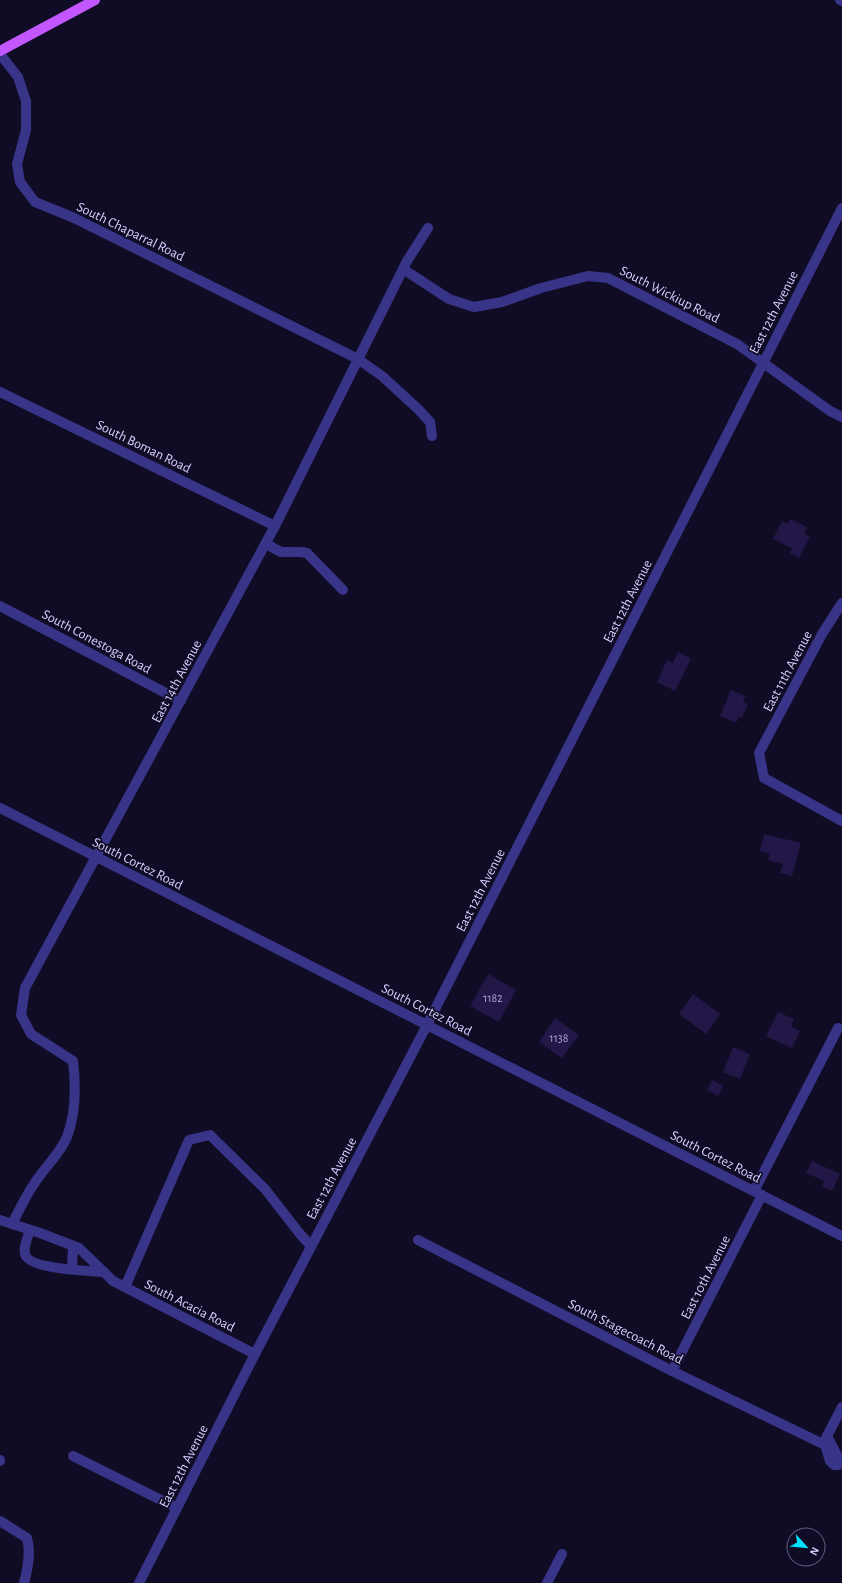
<svg xmlns="http://www.w3.org/2000/svg" width="842" height="1583" font-family="'Alegreya Sans',sans-serif">
  <rect width="100%" height="100%" fill="#110c25"/>
  <g fill="#221747">
    <path d="M790 519 807 527 804 533 810 537 799 558 790 553 792 548 773 539 782 521 788 524Z"/>
    <path d="M678 652 691 659 675 691 657 682 667 660 673 663Z"/>
    <path d="M731 690 745 696 743 702 748 704 742 718 739 716 736 723 720 716Z"/>
    <path d="M764 834 801 843 792 876 780 873 783 864 768 860 770 854 760 851Z"/>
    <path d="M488 974 516 990 499 1022 470 1006Z"/>
    <path d="M693 994 720 1014 706 1034 679 1014Z"/>
    <path d="M778 1012 794 1019 791 1027 800 1031 792 1048 766 1036Z"/>
    <path d="M555 1018 579 1035 562 1058 539 1042Z"/>
    <path d="M733 1047 750 1054 740 1079 723 1072Z"/>
    <path d="M712 1080 723 1086 718 1096 707 1090Z"/>
    <path d="M812 1161 840 1174 832 1191 822 1187 824 1181 806 1173Z"/>
  </g>
  <g fill="none" stroke-linecap="round" stroke-linejoin="round">
    <g stroke="#383488" stroke-width="10">
      <path d="M840 0 842 1"/>
      <path d="M0 54 18 77 26 101V130L17 164 20 182 35 202 72 217 358 359 382 376 418 409 430 422 432 436"/>
      <path d="M403 269 449 299 474 307 502 302 541 288 588 276 608 278 737 344 830 411 842 417"/>
      <path d="M0 392 275 526"/>
      <path d="M266 544 281 552H301L307 553 343 590"/>
      <path d="M842 603 822 634 759 753 764 778 842 821"/>
      <path d="M0 606 181 701"/>
      <path d="M0 808 842 1236"/>
      <path d="M754 1191 838 1028"/>
      <path d="M0 1220 40 1233 79 1248 113 1281 255 1354"/>
      <path d="M12 1224C19 1211 25 1197 34 1184 44 1168 60 1154 67 1137 76 1113 76 1086 73 1061L31 1034 21 1015 25 988 275 526 407 261 428 228"/>
      <path d="M30 1230C28 1237 23 1246 25 1254 28 1269 89 1271 104 1272"/>
      <path d="M418 1240 672 1371 823 1444 842 1407"/>
      <path d="M72 1269 73 1246"/>
      <path d="M125 1287 189 1140 210 1135 265 1189 300 1234 311 1246"/>
      <path d="M672 1371 762 1195"/>
      <path d="M824 1441 830 1461 834 1465H838L840 1461 827 1436"/>
      <path d="M73 1456 177 1508"/>
      <path d="M0 1461V1460"/>
      <path d="M0 1521 27 1538C31 1553 28 1568 24 1583"/>
      <path d="M139 1583 255 1354 427 1025 842 208"/>
      <path d="M547 1583 562 1554"/>
    </g>
    <path stroke="#c357ff" stroke-width="10" d="M0 51 95 0"/>
  </g>
  <g text-anchor="middle" stroke-width="3.5" stroke-linejoin="round" paint-order="stroke">
    <g font-size="12" fill="#a9a2d1">
      <text x="493" y="1002">1182</text>
      <text x="559" y="1042">1138</text>
    </g>
    <g font-size="14" fill="#d6d0ff" stroke="#110c25">
      <text transform="translate(131 231) rotate(26)" y="5">South Chaparral Road</text>
      <text transform="translate(670 294) rotate(27)" y="5">South Wickiup Road</text>
      <text transform="translate(773 312) rotate(-63)" y="5">East 12th Avenue</text>
      <text transform="translate(144 446) rotate(26)" y="5">South Boman Road</text>
      <text transform="translate(627 601) rotate(-63)" y="5">East 12th Avenue</text>
      <text transform="translate(97 641) rotate(28)" y="5">South Conestoga Road</text>
      <text transform="translate(787 671) rotate(-62)" y="5">East 11th Avenue</text>
      <text transform="translate(176 681) rotate(-62)" y="5">East 14th Avenue</text>
      <text transform="translate(138 863) rotate(27)" y="5">South Cortez Road</text>
      <text transform="translate(480 890) rotate(-63)" y="5">East 12th Avenue</text>
      <text transform="translate(427 1009) rotate(27)" y="5">South Cortez Road</text>
      <text transform="translate(716 1156) rotate(27)" y="5">South Cortez Road</text>
      <text transform="translate(331 1178) rotate(-62)" y="5">East 12th Avenue</text>
      <text transform="translate(705 1277) rotate(-63)" y="5">East 10th Avenue</text>
      <text transform="translate(190 1305) rotate(27)" y="5">South Acacia Road</text>
      <text transform="translate(626 1331) rotate(27)" y="5">South Stagecoach Road</text>
      <text transform="translate(183 1466) rotate(-63)" y="5">East 12th Avenue</text>
    </g>
  </g>
  <g transform="translate(806 1547) rotate(117)"><circle r="19" fill="#110c25" stroke="#605a7c"/>
  <path d="M0-3L7 15L0 10L-7 15Z" fill="#00dffb"/>
  <text y="-6" font-size="11" font-weight="bold" text-anchor="middle" fill="#d6d0ff">N</text>
  </g>
</svg>
